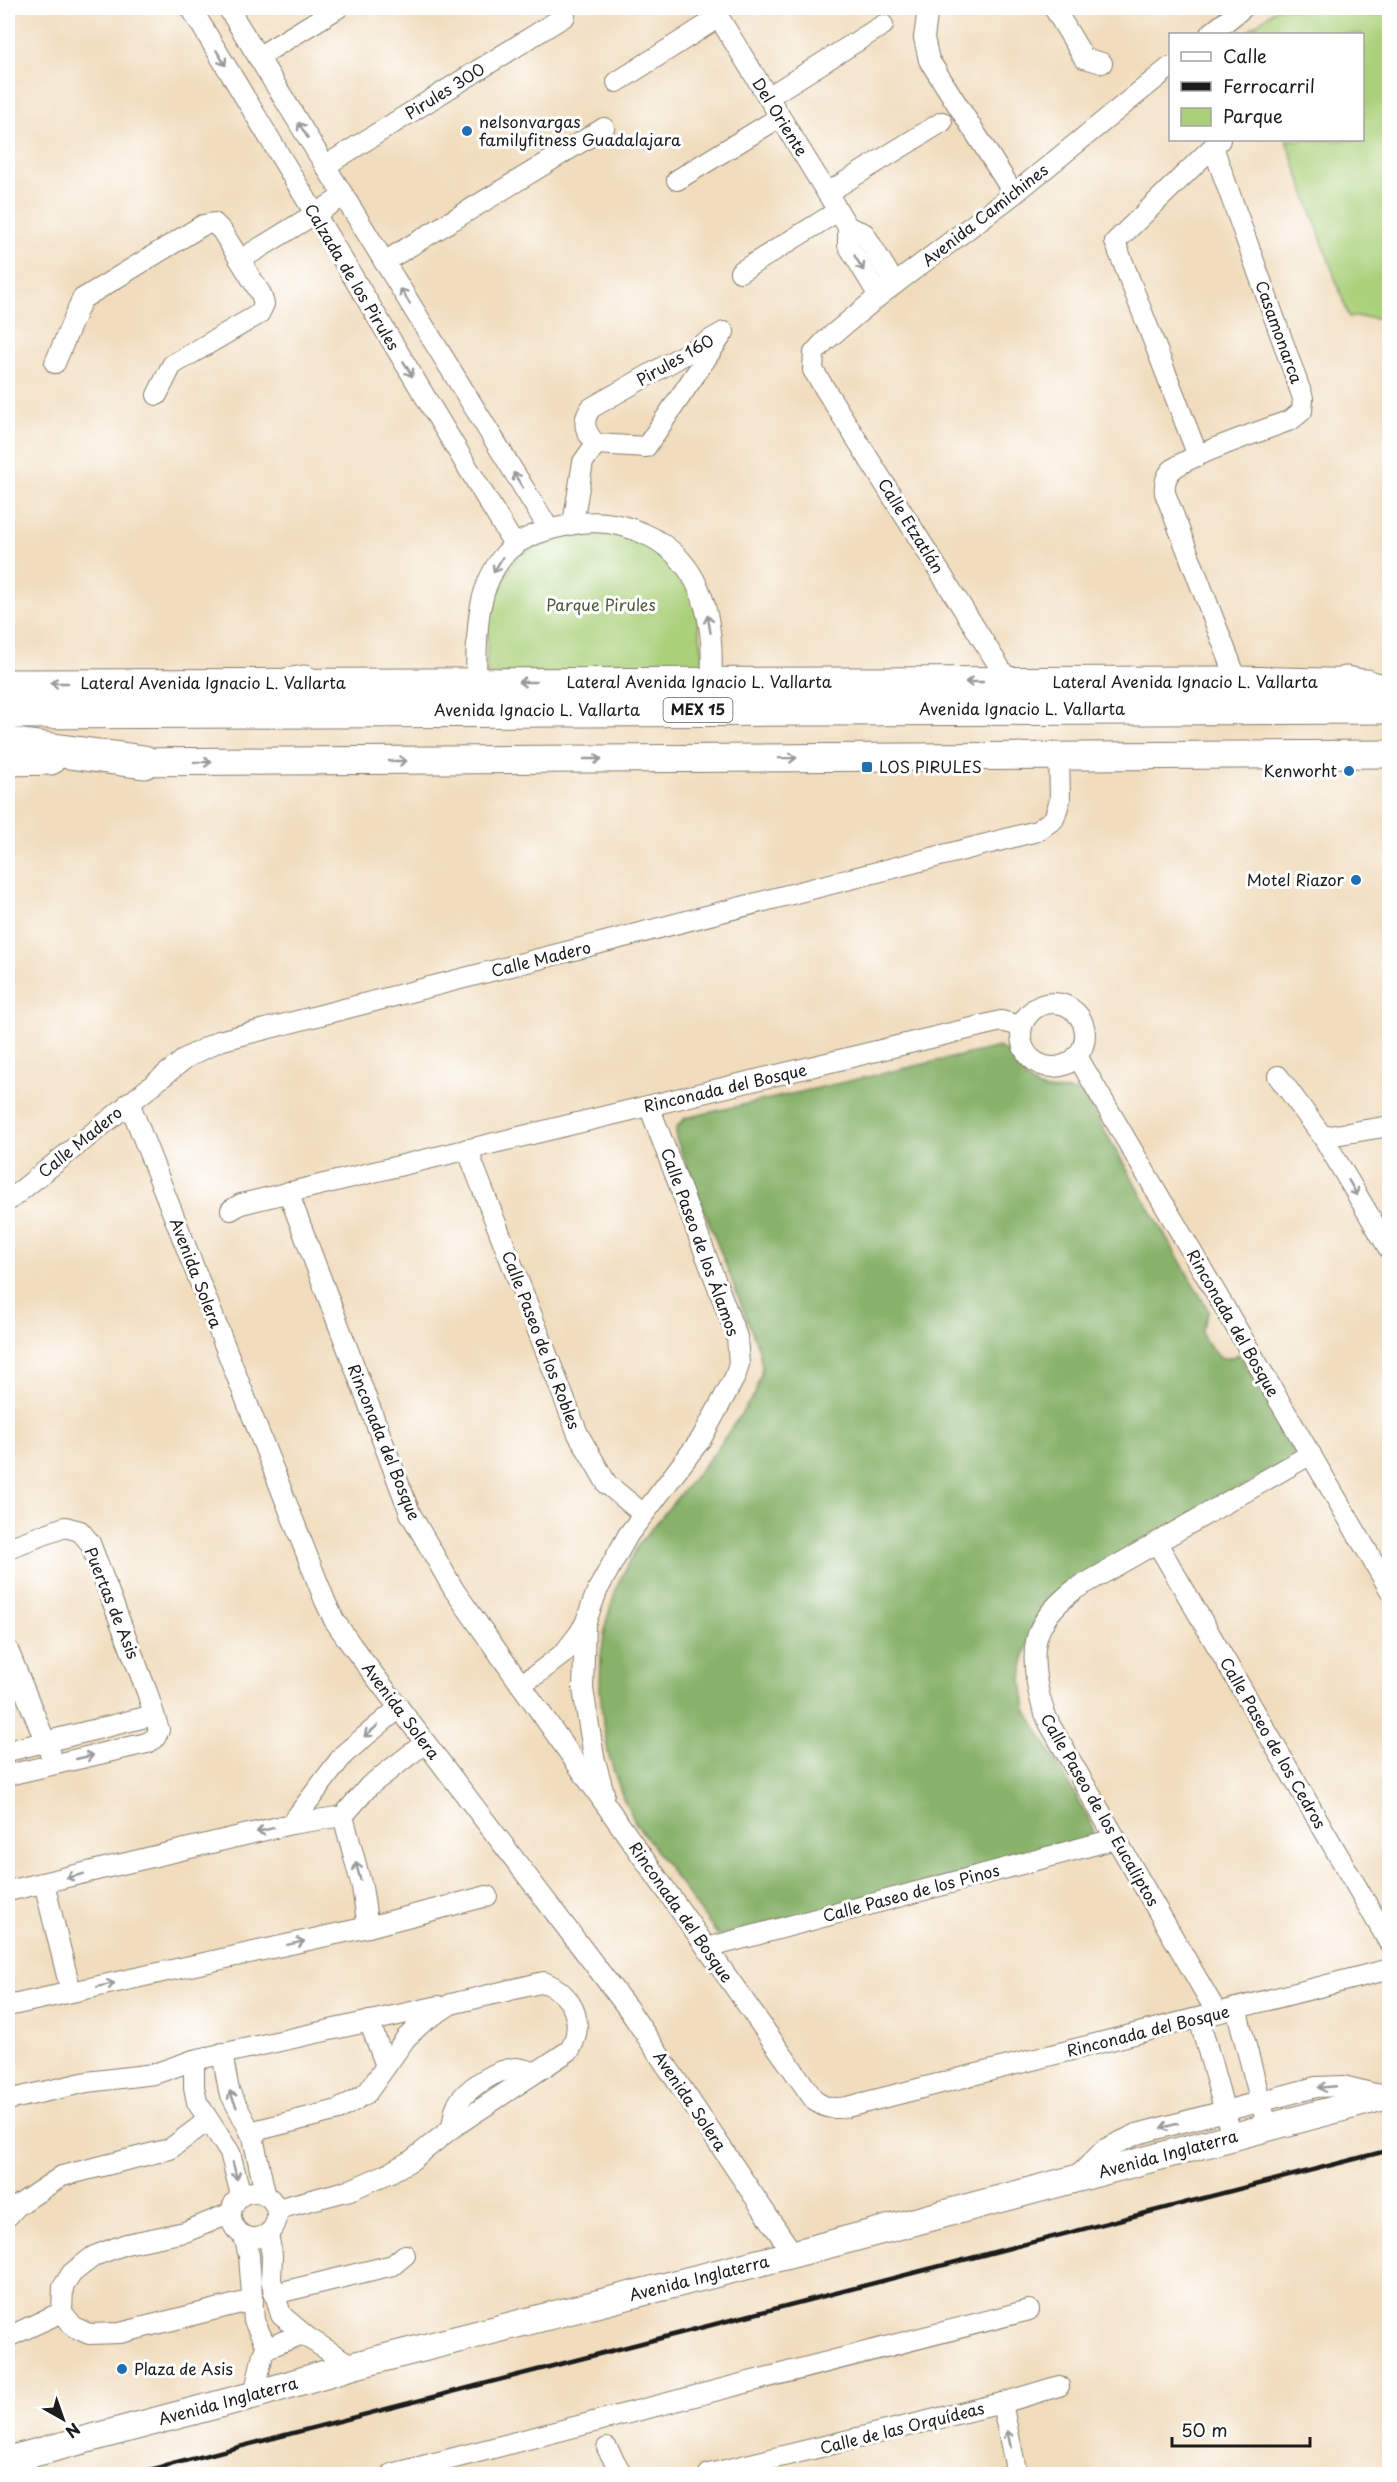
<svg xmlns="http://www.w3.org/2000/svg" width="1397" height="2482" font-family="'Playpen Sans',sans-serif">
  <rect width="100%" height="100%" fill="#fff"/>
  <filter id="ink" filterUnits="userSpaceOnUse"><feTurbulence type="fractalNoise" baseFrequency=".0167" numOctaves="2"/><feDisplacementMap in="SourceGraphic" scale="12" xChannelSelector="R" yChannelSelector="G"/><feConvolveMatrix kernelMatrix="1 2 1 2 8 2 1 2 1" color-interpolation-filters="sRGB"/></filter>
  <filter id="wash" filterUnits="userSpaceOnUse"><feTurbulence type="fractalNoise" baseFrequency=".008" numOctaves="4" result="noise"/><feDisplacementMap in="SourceGraphic" scale="24" xChannelSelector="R" yChannelSelector="G"/><feGaussianBlur stdDeviation="1.35" result="paint"/><feColorMatrix in="noise" values="0 0 0 0 0 0 0 0 0 0 0 0 0 0 0 0 0 1.4 0 .05"/><feComposite in="paint" operator="in"/></filter>
  <g filter="url(#wash)">
    <rect width="100%" height="100%" fill="#f1ddbe"/>
    <g fill="#abd07a" stroke="#64764b" stroke-width="1.5">
      <path d="M1277 8H1389V318L1349 317 1286 140H1362V34H1249L1248 31Z"/>
      <path d="M611 532 656 550 677 566 694 593 706 676 486 675 488 613 516 555 565 536Z"/>
    </g>
    <path fill="#88b26a" stroke="#526743" stroke-width="1.5" d="M999 1047C1018 1057 1020 1079 1037 1087 1057 1097 1072 1081 1088 1102L1209 1311 1201 1332 1206 1342 1220 1358H1230L1239 1354 1295 1446 1294 1457 1071 1588 1031 1636 1024 1656 1022 1681 1026 1709 1091 1822 1093 1833 1089 1842 718 1936 635 1822 623 1798 609 1757 603 1724 600 1689 601 1656 606 1622 618 1583 639 1544 714 1453 755 1394 762 1367 759 1350 676 1138V1128L685 1118Z"/>
  </g>
  <g filter="url(#ink)">
    <g fill="none" stroke-linecap="round" stroke-linejoin="round">
      <defs>
        <g id="street">
          <path d="M191 8 515 546"/>
          <path d="M228 8 549 529"/>
          <path d="M713 8 848 227"/>
          <path d="M928 8 924 38 929 60 1014 194"/>
          <path d="M1054 8 1084 58 1102 63"/>
          <path d="M1210 34 1243 8"/>
          <path d="M258 57 338 8"/>
          <path d="M617 82 719 17"/>
          <path d="M768 97 883 25"/>
          <path d="M1213 147 1303 398 1302 411 1291 420C1267 429 1185 456 1171 471 1165 478 1164 485 1165 493L1237 680"/>
          <path d="M325 166 565 16"/>
          <path d="M677 180 780 117"/>
          <path d="M827 193 942 122"/>
          <path d="M848 227V245L879 296"/>
          <path d="M848 227 864 233 895 284"/>
          <path d="M240 260 344 196"/>
          <path d="M384 262 604 128"/>
          <path d="M740 272 838 211"/>
          <path d="M724 332 646 447 596 444C585 432 581 422 591 408Z"/>
          <path d="M55 363 82 299 203 225 214 223 222 231 261 294 264 304 259 314 172 365 157 395"/>
          <path d="M1198 456 1115 242 1220 140"/>
          <path d="M573 524 583 462 596 444"/>
          <path d="M476 682C477 639 474 591 504 555 518 538 545 530 565 526 594 519 618 522 645 534 704 561 715 623 711 682"/>
          <path d="M1009 682 813 370 814 353 825 341 879 296 1014 194 1170 67"/>
          <circle cx="1053" cy="1035" r="32"/>
          <path d="M1077 1056 1390 1590"/>
          <path d="M1278 1076 1323 1137 1390 1251"/>
          <path d="M129 1102 325 1601 334 1620 352 1646 629 2010 793 2254"/>
          <path d="M1323 1137 1390 1126"/>
          <path d="M467 1149 578 1434 607 1484 642 1513"/>
          <path d="M288 1192 410 1513 454 1590 815 2101C827 2109 834 2109 847 2107L1390 1969"/>
          <path d="M8 1201 186 1058 219 1041 1037 831 1054 819 1060 800 1059 755"/>
          <path d="M231 1210 241 1204 1001 1021 1021 1026"/>
          <path d="M1157 1543 1390 1944"/>
          <path d="M8 1548 65 1527 80 1531 90 1543 147 1692 159 1730 155 1738 147 1743 8 1775"/>
          <path d="M585 1624 583 1689 594 1757 604 1793"/>
          <path d="M8 1650 50 1753"/>
          <path d="M520 1684 537 1674 564 1653 578 1635 585 1624 597 1591 628 1535 701 1439 735 1377 739 1364 737 1337 649 1106"/>
          <path d="M8 1751 154 1715"/>
          <path d="M343 1816 362 1887 368 1927"/>
          <path d="M291 1824 344 1754 399 1708"/>
          <path d="M44 1883 71 1992"/>
          <path d="M8 1891 291 1824 343 1816 369 1786 425 1743"/>
          <path d="M707 1948 1115 1839"/>
          <path d="M8 2006 368 1927 487 1896"/>
          <path d="M1236 2008 1264 2114"/>
          <path d="M1217 2013 1050 1725C1038 1701 1028 1655 1040 1629 1047 1613 1060 1601 1074 1590L1311 1454"/>
          <path d="M1199 2018 1228 2123"/>
          <path d="M369 2021 386 2066"/>
          <path d="M222 2053 229 2091 253 2137 265 2193"/>
          <path d="M194 2060V2087L197 2102 230 2153 241 2195"/>
          <path d="M8 2100 87 2082 154 2074 194 2060 439 2006"/>
          <path d="M452 2128C453 2121 454 2111 457 2105 466 2088 497 2069 516 2068 522 2068 529 2071 535 2072"/>
          <path d="M250 2132 338 2110 367 2093 406 2038 423 2022 451 2004 544 1982C572 1994 586 2021 570 2050L452 2128 412 2160 389 2173 350 2190 277 2209"/>
          <path d="M1078 2176 1105 2149 1137 2134 1316 2087 1343 2086 1383 2096"/>
          <circle cx="254" cy="2215" r="23"/>
          <path d="M231 2213 185 2232 126 2244 94 2256 72 2273 63 2287 62 2312 74 2327 89 2334 120 2333 253 2300"/>
          <path d="M8 2216 17 2206 62 2176 170 2149 207 2121"/>
          <path d="M268 2234 272 2255 271 2280 281 2315 307 2337 352 2366"/>
          <path d="M244 2236 249 2256 254 2321 267 2348 263 2354 254 2395"/>
          <path d="M274 2294 393 2265 405 2255"/>
          <path d="M8 2337 62 2312"/>
          <path d="M267 2348 303 2334"/>
          <path d="M1002 2403 1017 2474"/>
          <path d="M607 2448 622 2474"/>
          <path d="M392 2474 1029 2310"/>
          <path d="M709 2474 1002 2403 1059 2386"/>
        </g>
        <g id="secondary">
          <path d="M8 683 1237 680 1367 683"/>
          <path d="M8 762 51 761"/>
          <path d="M123 762 1390 754"/>
          <path d="M8 2460 254 2395 352 2366 793 2254 1390 2095"/>
        </g>
        <g id="highway">
          <path d="M1346 683 1390 692"/>
          <path d="M225 695 304 682"/>
          <path d="M8 712 1390 707"/>
          <path d="M8 744 144 762"/>
        </g>
      </defs>
      <use href="#street" stroke="#867c6d" stroke-width="22"/>
      <use href="#secondary" stroke="#867c6d" stroke-width="29"/>
      <use href="#highway" stroke="#867c6d" stroke-width="35"/>
      <use href="#street" stroke="#fff" stroke-width="20"/>
      <use href="#secondary" stroke="#fff" stroke-width="27"/>
      <use href="#highway" stroke="#fff" stroke-width="33"/>
      <path stroke="#1c1c1c" stroke-width="4.5" d="M134 2474 1390 2150"/>
    </g>
    <defs><path id="oneway-shaft" d="M-6 0H5M1.5-3L5.5 0L1.5 3" fill="none" stroke-width="1.6" stroke-linecap="round" stroke-linejoin="round" transform="scale(1.5)"/></defs>
    <g stroke="#999">
      <use href="#oneway-shaft" transform="translate(221 58) rotate(59)"/>
      <use href="#oneway-shaft" transform="translate(303 130) rotate(-121)"/>
      <use href="#oneway-shaft" transform="translate(859 263) rotate(59)"/>
      <use href="#oneway-shaft" transform="translate(405 296) rotate(-122)"/>
      <use href="#oneway-shaft" transform="translate(408 369) rotate(59)"/>
      <use href="#oneway-shaft" transform="translate(518 480) rotate(-122)"/>
      <use href="#oneway-shaft" transform="translate(498 565) rotate(120)"/>
      <use href="#oneway-shaft" transform="translate(709 624) rotate(-100)"/>
      <use href="#oneway-shaft" transform="translate(527 682) rotate(180)"/>
      <use href="#oneway-shaft" transform="translate(974 682) rotate(180)"/>
      <use href="#oneway-shaft" transform="translate(59 683) rotate(180)"/>
      <use href="#oneway-shaft" transform="translate(788 758) rotate(-1)"/>
      <use href="#oneway-shaft" transform="translate(593 759)"/>
      <use href="#oneway-shaft" transform="translate(398 761)"/>
      <use href="#oneway-shaft" transform="translate(203 762)"/>
      <use href="#oneway-shaft" transform="translate(1353 1188) rotate(60)"/>
      <use href="#oneway-shaft" transform="translate(371 1731) rotate(140)"/>
      <use href="#oneway-shaft" transform="translate(85 1757) rotate(-13)"/>
      <use href="#oneway-shaft" transform="translate(265 1830) rotate(166)"/>
      <use href="#oneway-shaft" transform="translate(358 1871) rotate(-105)"/>
      <use href="#oneway-shaft" transform="translate(75 1876) rotate(166)"/>
      <use href="#oneway-shaft" transform="translate(296 1943) rotate(-12)"/>
      <use href="#oneway-shaft" transform="translate(106 1985) rotate(-12)"/>
      <use href="#oneway-shaft" transform="translate(1327 2087) rotate(175)"/>
      <use href="#oneway-shaft" transform="translate(233 2099) rotate(-113)"/>
      <use href="#oneway-shaft" transform="translate(1169 2126) rotate(165)"/>
      <use href="#oneway-shaft" transform="translate(235 2171) rotate(76)"/>
      <use href="#oneway-shaft" transform="translate(1009 2439) rotate(-102)"/>
    </g>
  </g>
  <g fill="#1f6fb2" stroke="#fff" stroke-width="2">
    <circle cx="467" cy="131" r="6"/>
    <rect x="861" y="761" width="12" height="12" rx="3"/>
    <circle cx="1349" cy="771" r="6"/>
    <circle cx="1356" cy="880" r="6"/>
    <circle cx="122" cy="2369" r="6"/>
  </g>
  <g text-anchor="middle" stroke-width="6" stroke-linejoin="round" paint-order="stroke">
    <rect fill="#fff" stroke="#606060" stroke-width="1.5" x="663.5" y="698" width="69" height="24" rx="4.5"/>
    <g font-size="15" font-weight="bold" fill="#1c1c1c">
      <text x="698" y="715">MEX 15</text>
    </g>
    <g font-size="16" fill="#1c1c1c" stroke="#fff">
      <text transform="translate(445 91) rotate(-32)" y="6">Pirules 300</text>
      <text transform="translate(780 117) rotate(58)" y="6">Del Oriente</text>
      <text transform="translate(985 215) rotate(-38)" y="6">Avenida Camichines</text>
      <text transform="translate(352 277) rotate(59)" y="6">Calzada de los Pirules</text>
      <text transform="translate(1279 332) rotate(70)" y="6">Casamonarca</text>
      <text transform="translate(675 360) rotate(-30)" y="6">Pirules 160</text>
      <text transform="translate(911 526) rotate(58)" y="6">Calle Etzatlán</text>
      <text x="699" y="688">Lateral Avenida Ignacio L. Vallarta</text>
      <text x="1185" y="688">Lateral Avenida Ignacio L. Vallarta</text>
      <text x="213" y="689">Lateral Avenida Ignacio L. Vallarta</text>
      <text x="1022" y="715">Avenida Ignacio L. Vallarta</text>
      <text x="537" y="716">Avenida Ignacio L. Vallarta</text>
      <text transform="translate(541 959) rotate(-14)" y="6">Calle Madero</text>
      <text transform="translate(725 1088) rotate(-13)" y="6">Rinconada del Bosque</text>
      <text transform="translate(80 1142) rotate(-39)" y="6">Calle Madero</text>
      <text transform="translate(700 1242) rotate(70)" y="6">Calle Paseo de los Álamos</text>
      <text transform="translate(196 1273) rotate(69)" y="6">Avenida Solera</text>
      <text transform="translate(1233 1323) rotate(60)" y="6">Rinconada del Bosque</text>
      <text transform="translate(541 1340) rotate(69)" y="6">Calle Paseo de los Robles</text>
      <text transform="translate(384 1442) rotate(68)" y="6">Rinconada del Bosque</text>
      <text transform="translate(112 1603) rotate(68)" y="6">Puertas de Asis</text>
      <text transform="translate(401 1711) rotate(53)" y="6">Avenida Solera</text>
      <text transform="translate(1273 1743) rotate(60)" y="6">Calle Paseo de los Cedros</text>
      <text transform="translate(1100 1810) rotate(60)" y="6">Calle Paseo de los Eucaliptos</text>
      <text transform="translate(911 1893) rotate(-15)" y="6">Calle Paseo de los Pinos</text>
      <text transform="translate(681 1912) rotate(55)" y="6">Rinconada del Bosque</text>
      <text transform="translate(1148 2031) rotate(-14)" y="6">Rinconada del Bosque</text>
      <text transform="translate(690 2101) rotate(56)" y="6">Avenida Solera</text>
      <text transform="translate(1168 2154) rotate(-15)" y="6">Avenida Inglaterra</text>
      <text transform="translate(699 2278) rotate(-14)" y="6">Avenida Inglaterra</text>
      <text transform="translate(228 2401) rotate(-15)" y="6">Avenida Inglaterra</text>
      <text transform="translate(902 2428) rotate(-14)" y="6">Calle de las Orquídeas</text>
    </g>
    <g font-size="16" fill="#1c1c1c" stroke="#fff" text-anchor="start">
      <text x="479" y="128">nelsonvargas<tspan x="479" dy="18">familyfitness Guadalajara</tspan></text>
      <text x="879" y="773">LOS PIRULES</text>
      <text x="1337" y="777" text-anchor="end">Kenworht</text>
      <text x="1344" y="886" text-anchor="end">Motel Riazor</text>
      <text x="134" y="2375">Plaza de Asis</text>
    </g>
    <g font-size="16" fill="#4e5b3d" stroke="#fff">
      <text x="601" y="611">Parque Pirules</text>
    </g>
  </g>
  <rect width="1397" height="2482" fill="none" stroke="#fff" stroke-width="30"/>
  <rect x="1169" y="33" width="195" height="108" fill="#ffffff" stroke="#a4a4a4" stroke-width="1.5"/>
  <rect x="1181" y="52" width="30" height="9" fill="#ffffff" stroke="#a4a4a4" stroke-width="1.5"/>
  <text x="1223" y="63" font-size="18" fill="#1c1c1c">Calle</text>
  <rect x="1181" y="82" width="30" height="9" fill="#1c1c1c" stroke="#a4a4a4" stroke-width="1.5"/>
  <text x="1223" y="93" font-size="18" fill="#1c1c1c">Ferrocarril</text>
  <rect x="1181" y="108" width="30" height="18" fill="#abd07a" stroke="#a4a4a4" stroke-width="1.5"/>
  <text x="1223" y="123" font-size="18" fill="#1c1c1c">Parque</text>
  <g transform="translate(63 2419) rotate(140)" stroke="#ffffff" stroke-width="4.5" paint-order="stroke">
  <path d="M0-4.5L10 22L0 15L-10 22Z" fill="#1c1c1c"/>
  <text y="-9" font-size="16" font-weight="bold" text-anchor="middle" fill="#1c1c1c">N</text>
  </g>
  <path d="M1172 2437v9h138v-9" fill="none" stroke="#1c1c1c" stroke-width="3"/>
  <text x="1181" y="2437" font-size="18" fill="#1c1c1c" stroke="#ffffff" stroke-width="4.5" paint-order="stroke">50 m</text>
</svg>
